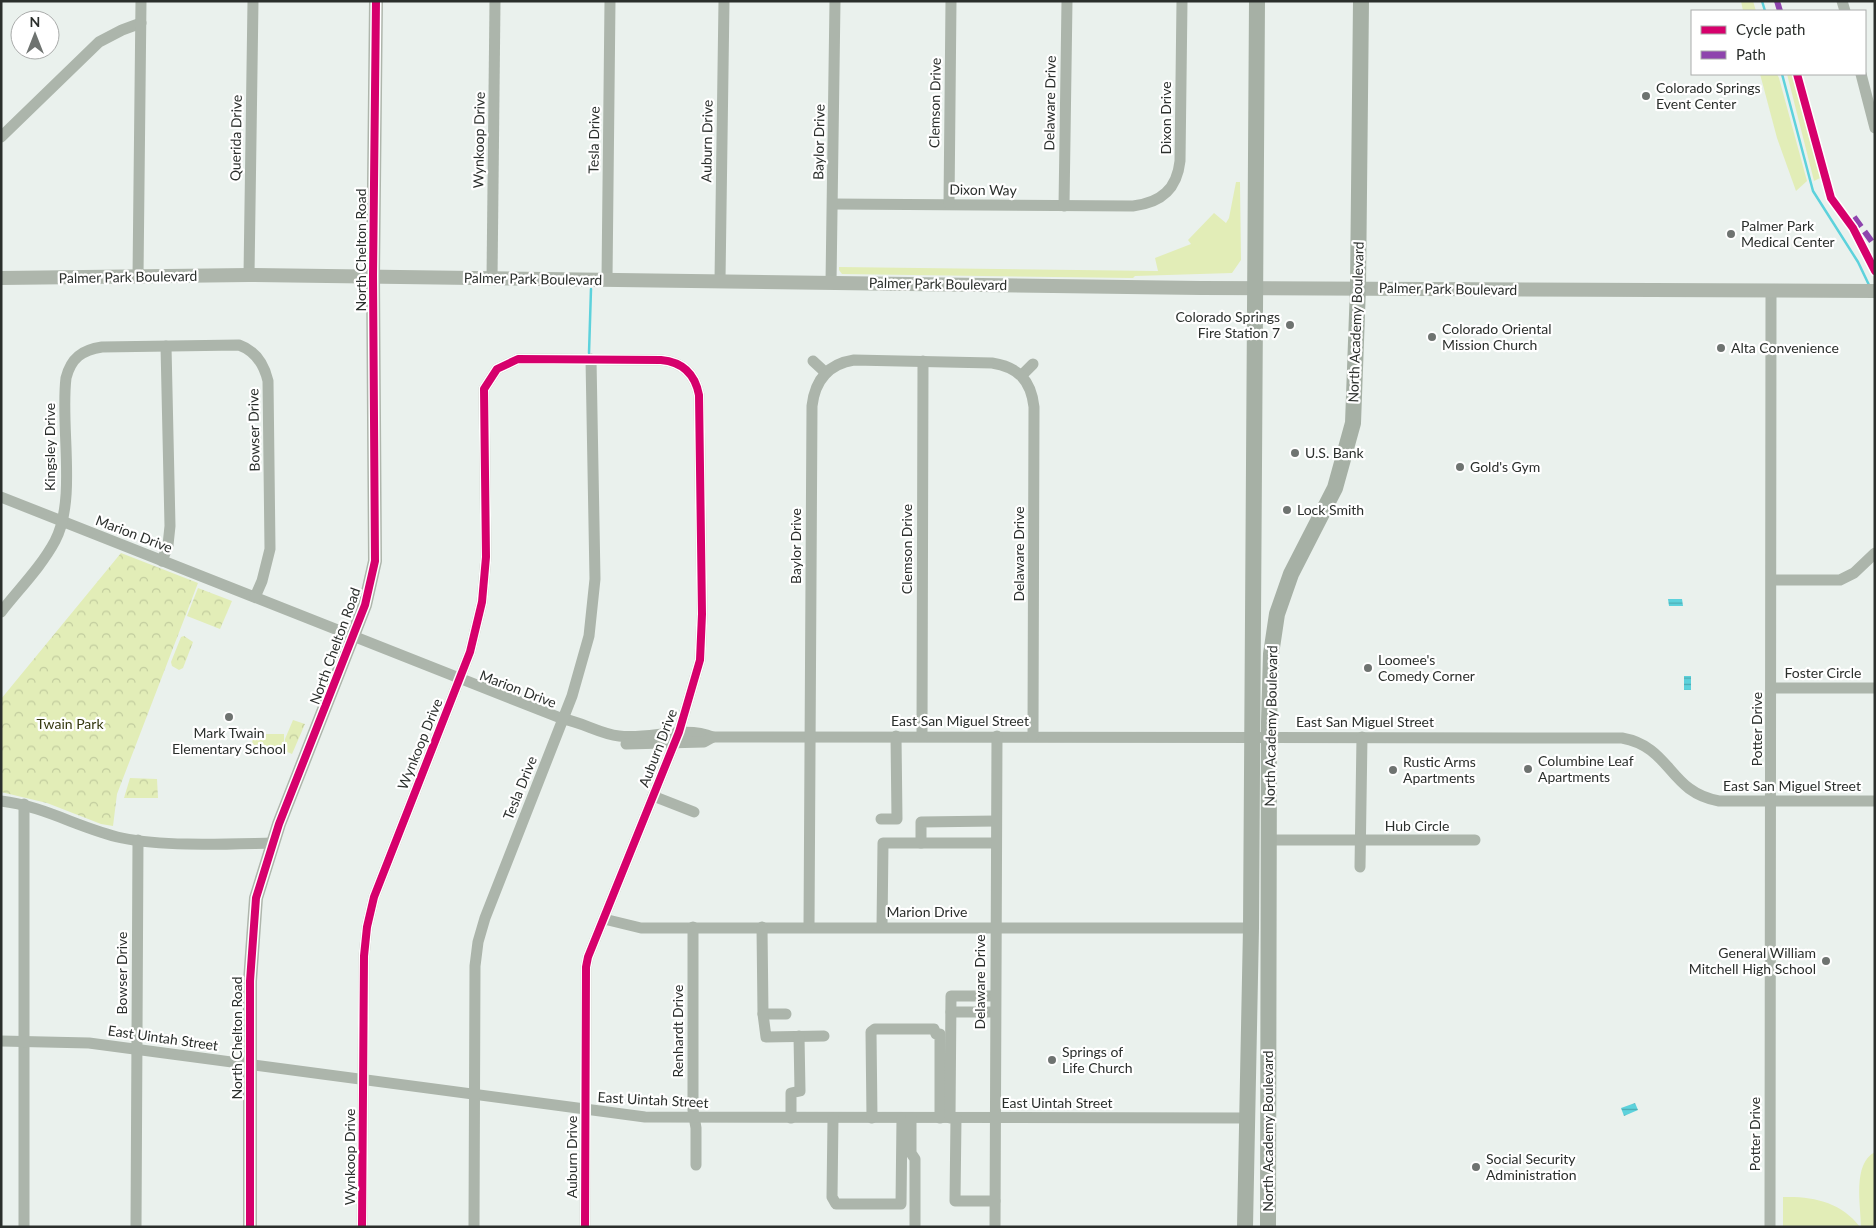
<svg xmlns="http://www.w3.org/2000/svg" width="1876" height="1228" font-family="Lato,sans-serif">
  <defs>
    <pattern id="park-crowns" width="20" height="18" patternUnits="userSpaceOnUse" patternTransform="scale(1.25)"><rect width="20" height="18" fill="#e2edb7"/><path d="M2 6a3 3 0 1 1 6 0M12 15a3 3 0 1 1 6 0" fill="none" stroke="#c2cc9e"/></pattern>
    <pattern id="water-rules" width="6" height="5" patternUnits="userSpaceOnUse" patternTransform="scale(1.25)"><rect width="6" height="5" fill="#5dd2dc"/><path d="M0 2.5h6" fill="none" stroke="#4dabb3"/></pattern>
  </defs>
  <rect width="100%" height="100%" fill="#eaf1ed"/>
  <g fill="#e2edb7">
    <path d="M1741 1H1753L1756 11H1743Z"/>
    <path d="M1760 74H1777L1779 78 1807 181 1796 191 1777 138Z"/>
    <path d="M1787 74H1795L1822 177 1814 181Z"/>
    <path d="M1236 182H1240L1241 260 1232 273 1135 276 1133 278 842 274 839 270V267L1158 271 1155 258 1191 244 1188 240 1214 213 1226 223 1229 218Z"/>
    <path d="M252 734H284V753L253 754Z"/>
    <path d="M1875 1152V1227H1861C1861 1205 1852 1164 1875 1152Z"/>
    <path d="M1783 1197C1813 1196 1841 1202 1860 1227H1783Z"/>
  </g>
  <g fill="url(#park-crowns)">
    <path d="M121 553 198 583 117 794 113 826 101 824 47 803 1 792V699Z"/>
    <path d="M198 588 232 601 220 629 187 616Z"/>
    <path d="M184 636 193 642 183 668 179 670 172 666 171 662 181 637Z"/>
    <path d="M293 720 305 724 292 754 285 751V739Z"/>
    <path d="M130 778 157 779 158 798H124Z"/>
  </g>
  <g fill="url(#water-rules)">
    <path d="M1682 599 1683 606H1669L1668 599Z"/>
    <rect x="1684" y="676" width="7" height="14"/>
    <path d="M1635 1103 1638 1110 1624 1116 1621 1108Z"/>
  </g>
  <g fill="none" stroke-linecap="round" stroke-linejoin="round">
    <g stroke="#5dd2dc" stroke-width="2.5">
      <path d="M1762 1 1765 11"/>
      <path d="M1782 74 1813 191 1858 262 1869 285"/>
      <path d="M589 353 591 289"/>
    </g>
    <g stroke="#acb5ab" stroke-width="11">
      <path d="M1842 1 1845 11"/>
      <path d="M1861 74 1875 128"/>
      <path d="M1 137 99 42 122 30 141 23"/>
      <path d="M833 204 1133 206C1161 203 1177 189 1180 161L1182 1"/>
      <path d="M949 204 951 1"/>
      <path d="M1064 206 1067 1"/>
      <path d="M249 275 253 1"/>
      <path d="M138 277 141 1"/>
      <path d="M492 279 495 1"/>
      <path d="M607 279 610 1"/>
      <path d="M720 280 724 1"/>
      <path d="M831 283 835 1"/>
      <path d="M813 361 826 373"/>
      <path d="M1022 375 1033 364"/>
      <path d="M1 497 563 719C582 722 600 734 619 736 650 740 683 725 713 737L1622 738C1672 747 1668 792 1719 801H1875"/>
      <path d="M162 561 168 545 170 526 166 346"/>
      <path d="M1772 580H1840L1854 573 1875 553"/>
      <path d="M1 612C19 589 41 567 55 541 77 499 60 426 66 378 71 358 82 350 102 347L239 345C256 351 264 364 268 381L270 549 262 581 255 597"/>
      <path d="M1772 688H1875"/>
      <path d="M922 736 923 361"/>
      <path d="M626 744 704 742 713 737"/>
      <path d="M653 796 694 812"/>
      <path d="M1 801C44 806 81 829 122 838 166 847 227 844 272 843"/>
      <path d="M24 804V1227"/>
      <path d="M881 819H897L896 736"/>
      <path d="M1270 840H1475"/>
      <path d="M921 843V822L996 821"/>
      <path d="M1360 867 1362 737"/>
      <path d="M604 919 641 928H1251"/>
      <path d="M693 927V1110L696 1128V1165"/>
      <path d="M762 927 763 1014H786"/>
      <path d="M809 927 812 406C815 380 828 364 854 360L992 363C1018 367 1031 380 1034 407L1033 736"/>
      <path d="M882 927 883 843H996"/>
      <path d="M951 1012H995"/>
      <path d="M763 1014 766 1037 824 1036"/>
      <path d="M1 1041 89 1043 645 1117 1247 1118"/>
      <path d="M791 1118V1093L800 1091 799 1036"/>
      <path d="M833 1118 832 1197 836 1204H901L902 1118"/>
      <path d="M872 1118 871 1032 875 1029H934L936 1034H940V1118"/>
      <path d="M911 1118V1153L915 1159V1227"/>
      <path d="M950 1118 951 996H995"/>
      <path d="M956 1118 955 1201H995"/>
      <path d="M136 1227 138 840"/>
      <path d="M362 1227 364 956 367 927 374 897 470 652 482 602 486 557 484 389 497 369 518 359 661 360C683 362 695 374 699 395L702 614 700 660 679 732 588 957 586 967 585 1227"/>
      <path d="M474 1227 475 966 478 942 485 918 572 696 589 636 595 579 591 359"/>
      <path d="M995 1227 997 736"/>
      <path d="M1770 1227 1771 291"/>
    </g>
    <g stroke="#aeb6ac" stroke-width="14">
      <path d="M1 278 249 275 1201 288 1875 291"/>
      <path d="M250 1227V981L256 898 279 824 365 605 375 561 373 276 376 1"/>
    </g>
    <g stroke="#a6b0a5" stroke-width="16">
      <path d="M1245 1227 1251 928 1257 1"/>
      <path d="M1268 1227 1269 722 1271 654 1277 614 1291 574 1335 488 1353 423 1358 287 1361 1"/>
    </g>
    <g stroke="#8e44ad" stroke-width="6" stroke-dasharray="12 6" stroke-linecap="butt">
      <path d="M1777 1 1780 11"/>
      <path d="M1854 217 1875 246"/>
    </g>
    <defs>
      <g id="cycleway">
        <path d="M1797 74 1831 198 1853 228 1875 271"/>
        <path d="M250 1227V981L256 898 279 824 365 605 375 561 373 276 376 1"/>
        <path d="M362 1227 364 956 367 927 374 897 470 652 482 602 486 557 484 389 497 369 518 359 661 360C683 362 695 374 699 395L702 614 700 660 679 732 588 957 586 967 585 1227"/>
      </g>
    </defs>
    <use href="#cycleway" stroke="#fff" stroke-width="11"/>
    <use href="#cycleway" stroke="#d6006c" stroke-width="8"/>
  </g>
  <g fill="#6e7370" stroke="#fff" stroke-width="2">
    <circle cx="1646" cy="96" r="5"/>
    <circle cx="1731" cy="234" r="5"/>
    <circle cx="1290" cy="325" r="5"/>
    <circle cx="1432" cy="337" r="5"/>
    <circle cx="1721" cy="348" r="5"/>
    <circle cx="1295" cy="453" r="5"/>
    <circle cx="1460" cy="467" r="5"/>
    <circle cx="1287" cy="510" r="5"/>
    <circle cx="1368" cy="668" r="5"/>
    <circle cx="229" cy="717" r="5"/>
    <circle cx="1528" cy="769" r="5"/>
    <circle cx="1393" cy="770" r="5"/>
    <circle cx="1826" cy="961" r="5"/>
    <circle cx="1052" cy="1060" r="5"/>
    <circle cx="1476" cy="1167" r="5"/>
  </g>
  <g text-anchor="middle" stroke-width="4.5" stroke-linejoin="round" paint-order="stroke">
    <g font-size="14" fill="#2b2f2c" stroke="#fff" text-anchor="start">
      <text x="1656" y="93">Colorado Springs<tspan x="1656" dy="16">Event Center</tspan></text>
      <text x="1741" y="231">Palmer Park<tspan x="1741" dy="16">Medical Center</tspan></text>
      <text x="1280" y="322" text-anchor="end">Colorado Springs<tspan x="1280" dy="16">Fire Station 7</tspan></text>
      <text x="1442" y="334">Colorado Oriental<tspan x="1442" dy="16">Mission Church</tspan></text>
      <text x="1731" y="353">Alta Convenience</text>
      <text x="1305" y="458">U.S. Bank</text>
      <text x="1470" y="472">Gold's Gym</text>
      <text x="1297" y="515">Lock Smith</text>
      <text x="1378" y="665">Loomee's<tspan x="1378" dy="16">Comedy Corner</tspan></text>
      <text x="229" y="738" text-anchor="middle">Mark Twain<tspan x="229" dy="16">Elementary School</tspan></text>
      <text x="1538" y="766">Columbine Leaf<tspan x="1538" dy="16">Apartments</tspan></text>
      <text x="1403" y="767">Rustic Arms<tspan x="1403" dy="16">Apartments</tspan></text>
      <text x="1816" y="958" text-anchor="end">General William<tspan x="1816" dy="16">Mitchell High School</tspan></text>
      <text x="1062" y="1057">Springs of<tspan x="1062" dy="16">Life Church</tspan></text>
      <text x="1486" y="1164">Social Security<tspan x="1486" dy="16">Administration</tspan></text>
    </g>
    <g font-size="14" fill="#2b2f2c" stroke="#fff">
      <text transform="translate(935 103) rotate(-89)" y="5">Clemson Drive</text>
      <text transform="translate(1050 103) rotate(-89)" y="5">Delaware Drive</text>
      <text transform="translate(1166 118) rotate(-90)" y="5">Dixon Drive</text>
      <text transform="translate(236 138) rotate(-89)" y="5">Querida Drive</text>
      <text transform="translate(479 140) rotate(-89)" y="5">Wynkoop Drive</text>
      <text transform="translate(594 140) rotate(-89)" y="5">Tesla Drive</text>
      <text transform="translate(707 141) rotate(-89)" y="5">Auburn Drive</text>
      <text transform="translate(819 142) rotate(-89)" y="5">Baylor Drive</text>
      <text transform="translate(983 190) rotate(1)" y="5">Dixon Way</text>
      <text transform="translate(361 250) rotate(-90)" y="5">North Chelton Road</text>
      <text transform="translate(128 277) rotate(-1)" y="5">Palmer Park Boulevard</text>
      <text transform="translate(533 279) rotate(1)" y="5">Palmer Park Boulevard</text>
      <text transform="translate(938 284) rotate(1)" y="5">Palmer Park Boulevard</text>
      <text transform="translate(1448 289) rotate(1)" y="5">Palmer Park Boulevard</text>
      <text transform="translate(1356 322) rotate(-88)" y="5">North Academy Boulevard</text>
      <text transform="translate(254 430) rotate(-91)" y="5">Bowser Drive</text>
      <text transform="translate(50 447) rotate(-90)" y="5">Kingsley Drive</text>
      <text transform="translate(134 534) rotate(21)" y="5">Marion Drive</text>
      <text transform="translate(796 546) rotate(-90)" y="5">Baylor Drive</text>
      <text transform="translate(907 549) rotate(-90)" y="5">Clemson Drive</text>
      <text transform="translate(1019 554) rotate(-90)" y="5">Delaware Drive</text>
      <text transform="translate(335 646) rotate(-70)" y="5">North Chelton Road</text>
      <text x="1823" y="678">Foster Circle</text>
      <text transform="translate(518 689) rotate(21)" y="5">Marion Drive</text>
      <text x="960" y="726">East San Miguel Street</text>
      <text x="1365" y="727">East San Miguel Street</text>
      <text transform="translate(1271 726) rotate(-89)" y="5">North Academy Boulevard</text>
      <text transform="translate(1757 729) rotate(-90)" y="5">Potter Drive</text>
      <text transform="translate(420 744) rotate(-68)" y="5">Wynkoop Drive</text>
      <text transform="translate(658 748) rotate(-69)" y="5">Auburn Drive</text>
      <text x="1792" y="791">East San Miguel Street</text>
      <text transform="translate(520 788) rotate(-68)" y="5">Tesla Drive</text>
      <text x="1417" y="831">Hub Circle</text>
      <text x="927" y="917">Marion Drive</text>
      <text transform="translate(122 973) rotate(-90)" y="5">Bowser Drive</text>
      <text transform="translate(980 982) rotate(-90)" y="5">Delaware Drive</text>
      <text transform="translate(678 1031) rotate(-90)" y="5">Renhardt Drive</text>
      <text transform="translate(163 1038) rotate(8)" y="5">East Uintah Street</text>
      <text transform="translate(237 1038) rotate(-90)" y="5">North Chelton Road</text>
      <text transform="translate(653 1100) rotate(3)" y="5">East Uintah Street</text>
      <text x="1057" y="1108">East Uintah Street</text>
      <text transform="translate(1268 1131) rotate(-90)" y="5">North Academy Boulevard</text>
      <text transform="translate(1755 1134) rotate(-90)" y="5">Potter Drive</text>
      <text transform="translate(350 1157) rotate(-90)" y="5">Wynkoop Drive</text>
      <text transform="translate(572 1157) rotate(-90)" y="5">Auburn Drive</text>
    </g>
    <g font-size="14" fill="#353910" stroke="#fff">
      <text x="70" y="729">Twain Park</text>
    </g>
  </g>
  <rect width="1876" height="1228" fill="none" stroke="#2b2f2c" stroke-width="5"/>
  <rect x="1691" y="10" width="175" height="65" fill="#ffffff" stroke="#aaacab"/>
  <rect x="1701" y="26" width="25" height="8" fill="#d6006c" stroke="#aaacab"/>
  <text x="1736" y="35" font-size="15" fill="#2b2f2c">Cycle path</text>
  <rect x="1701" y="51" width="25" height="8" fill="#8e44ad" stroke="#aaacab"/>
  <text x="1736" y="60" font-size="15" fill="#2b2f2c">Path</text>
  <g transform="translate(35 35)"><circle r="24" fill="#ffffff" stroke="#aaacab"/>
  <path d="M0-4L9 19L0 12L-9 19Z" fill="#6e7370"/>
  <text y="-8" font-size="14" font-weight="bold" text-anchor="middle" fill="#2b2f2c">N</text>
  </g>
</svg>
